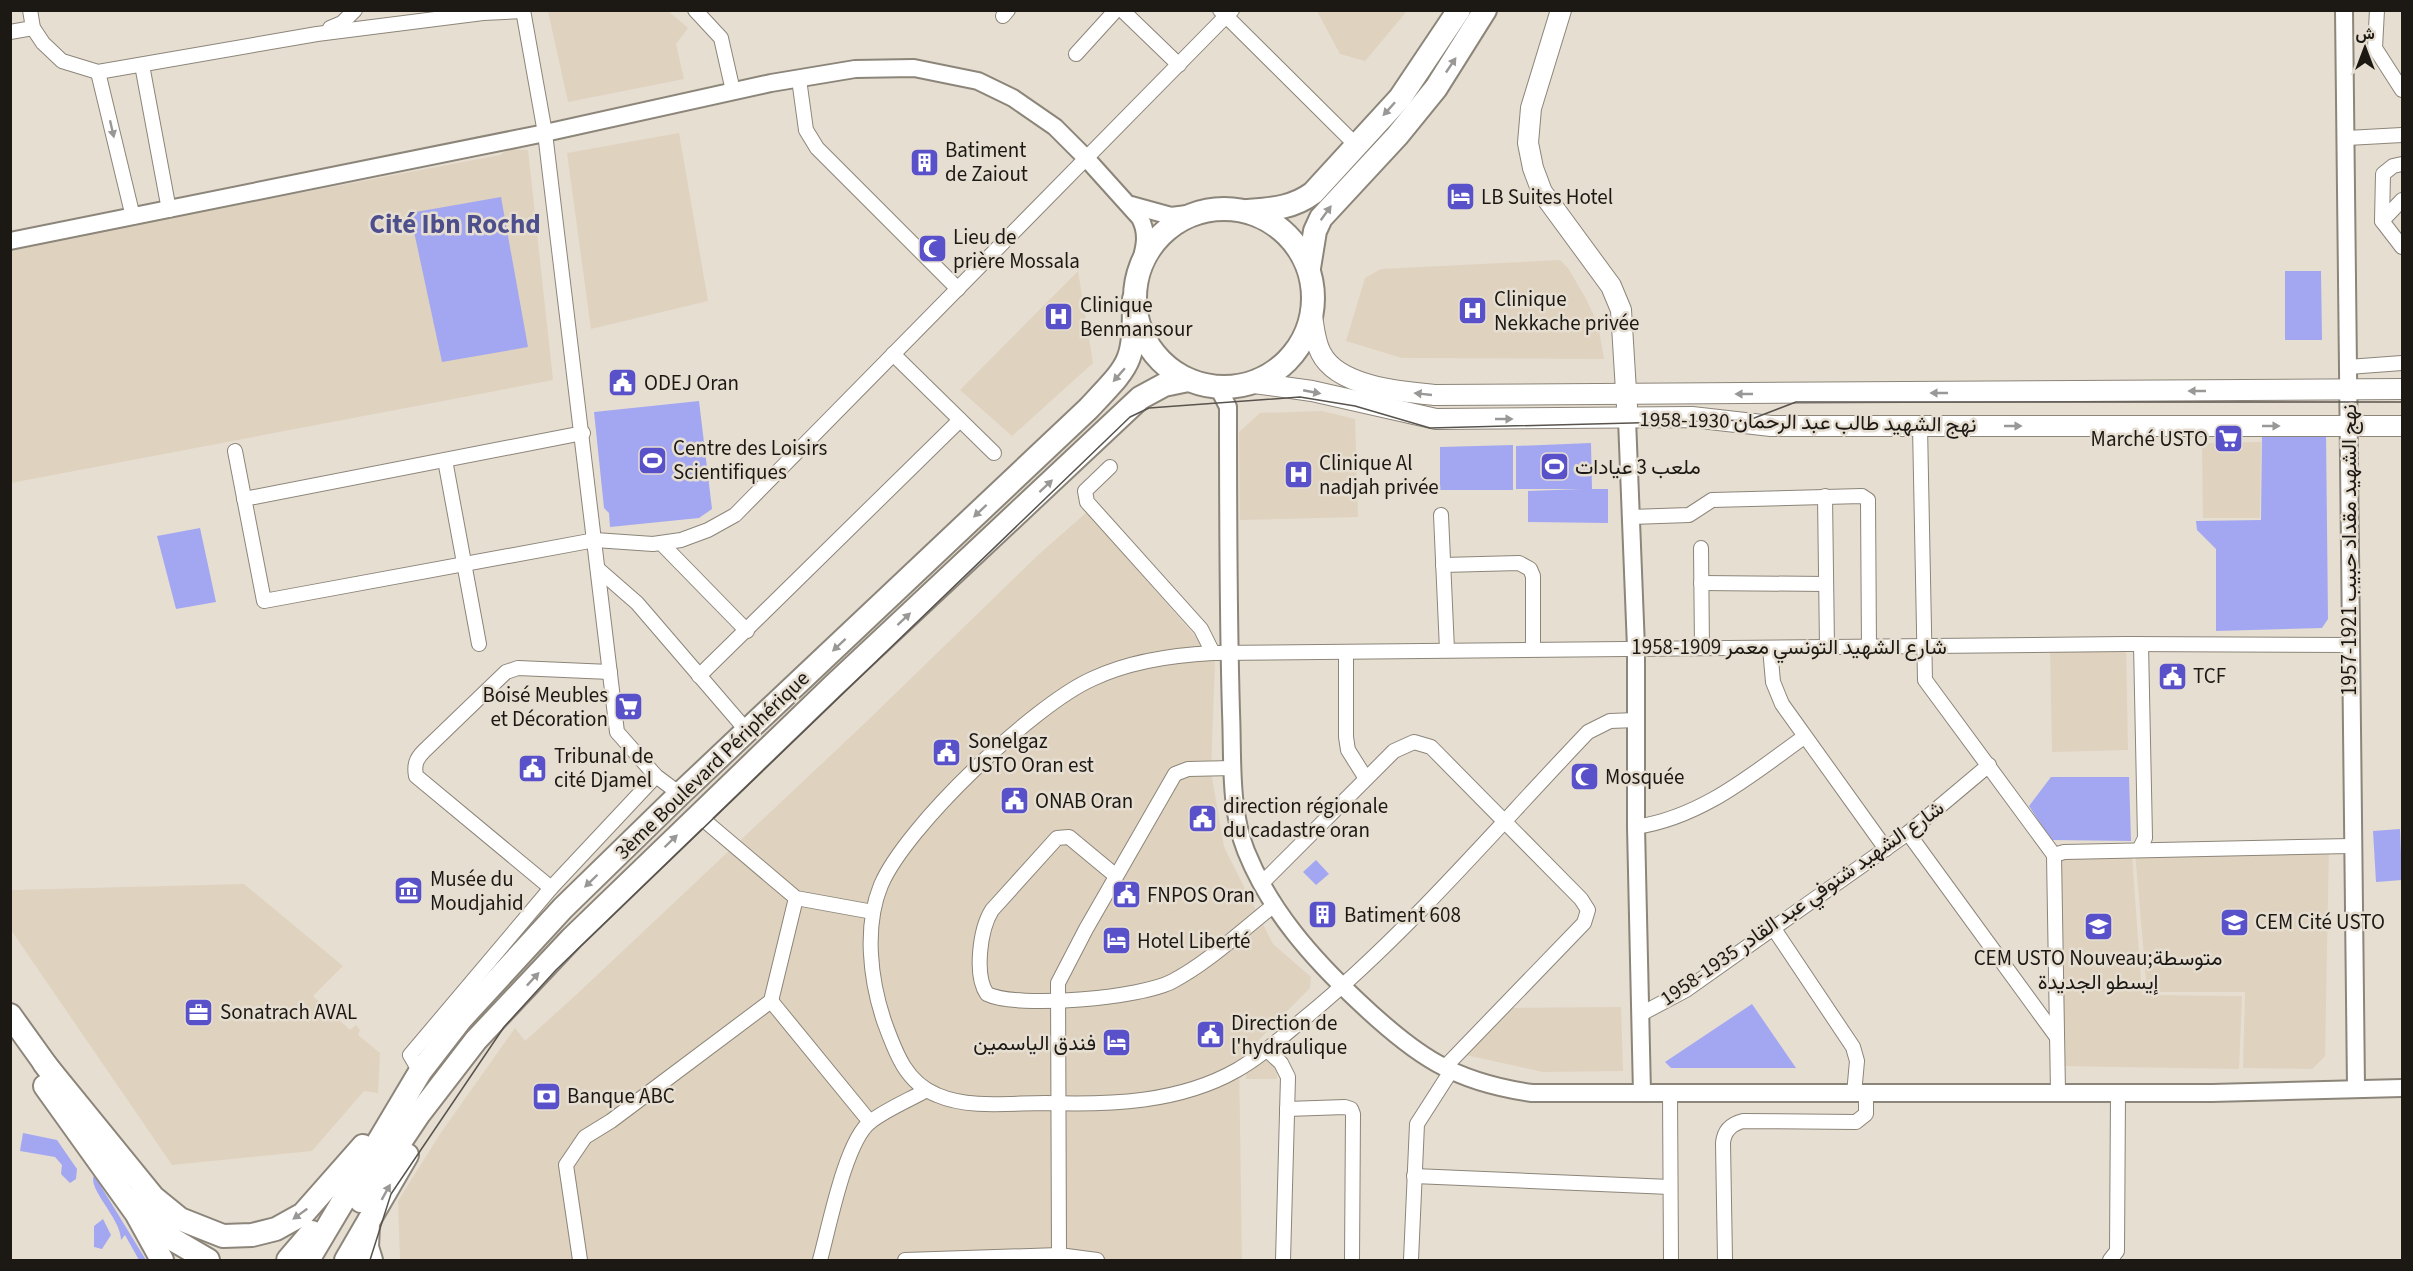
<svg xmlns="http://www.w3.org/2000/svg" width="2413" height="1271" font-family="'Source Sans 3',Vazirmatn,sans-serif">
  <rect width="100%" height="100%" fill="#e7ded2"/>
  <g fill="#dfd2bf">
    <path d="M548 11H668L688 28 676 44 684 79 568 102Z"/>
    <path d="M1317 11H1407L1365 61 1340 54Z"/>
    <path d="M679 133 708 301 591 329 567 153Z"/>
    <path d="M508 149 528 150 553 380 11 483V248L500 155Z"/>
    <path d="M1560 260 1568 268 1585 297 1598 324 1604 359 1402 358 1346 341 1365 278 1381 269Z"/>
    <path d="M1078 271 1093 363 1012 436 960 390Z"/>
    <path d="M1322 411 1355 419 1358 517 1240 520 1239 432 1260 413Z"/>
    <path d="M2261 442 2260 518H2203L2202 443Z"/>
    <path d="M1087 512 1215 659 1211 772 1224 847 1273 944 1311 977 1310 988 1239 1060 1242 1260H400L398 1201 440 1134 515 1028 525 1041 577 994 864 724 1037 556Z"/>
    <path d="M2126 644 2128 750 2052 752 2050 645Z"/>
    <path d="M2329 845 2325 1056 2312 1069 2243 1068 2245 992H2147L2135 852Z"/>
    <path d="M2132 855 2142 995 2242 996 2239 1069 2060 1066 2059 859Z"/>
    <path d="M244 884 343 966 313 996 350 1030 356 1025 360 1030 358 1035 380 1053 378 1093 364 1091 312 1151 172 1165 11 930V890Z"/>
    <path d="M1621 1007 1623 1071 1543 1072 1466 1055V1047L1506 1008Z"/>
    <path d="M1260 1045 1268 1050 1277 1065V1079H1246V1055Z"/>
  </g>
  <g fill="#a3a7f1">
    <path d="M501 197 528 347 442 362 410 213Z"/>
    <path d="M2285 271H2321L2322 340H2285Z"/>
    <path d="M699 401 712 509 699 518 610 527 609 513 604 508 594 412Z"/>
    <path d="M2326 432 2328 619 2322 628 2216 631V549L2197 530 2196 521 2261 520 2262 433Z"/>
    <path d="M1591 443 1592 489H1608V523L1528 522V491L1581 489H1516V446Z"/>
    <path d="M1513 445V490H1440V447Z"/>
    <path d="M200 528 216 602 176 609 157 536Z"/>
    <path d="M2051 777H2129L2131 841 2051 840 2029 806Z"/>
    <path d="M2400 829 2402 880 2376 882 2373 831Z"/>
    <path d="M1316 860 1329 874 1316 885 1303 872Z"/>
    <path d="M1752 1004 1796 1068H1671L1665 1062Z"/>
    <path d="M23 1133 57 1140 77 1169 76 1179 70 1183 61 1174 62 1165 55 1157 20 1151Z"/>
    <path d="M94 1175 146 1260H139L125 1235 121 1240C121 1218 87 1189 94 1175Z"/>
    <path d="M103 1219 111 1235 102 1249 94 1247V1226Z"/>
  </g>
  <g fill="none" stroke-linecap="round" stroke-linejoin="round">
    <defs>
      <g id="minor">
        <path d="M30 10 33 28 43 43 62 61 98 72 317 34 483 13 523 11"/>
        <path d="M523 10 545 133 617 732 656 776 680 794"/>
        <path d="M695 10 721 38 733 91"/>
        <path d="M1122 10 1179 65"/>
        <path d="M1220 10 1357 146"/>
        <path d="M2377 10 2375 48 2402 90"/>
        <path d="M1003 16 1008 10"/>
        <path d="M330 28 342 23 355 10"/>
        <path d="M10 32 33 28"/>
        <path d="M1076 54 1116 10"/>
        <path d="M142 65 169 210"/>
        <path d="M98 72 133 217"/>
        <path d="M799 79 806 130 817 148 958 289"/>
        <path d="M2347 138 2402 135"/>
        <path d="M2402 164 2393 166 2383 174 2382 221 2402 247"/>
        <path d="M2382 221 2402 200"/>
        <path d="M893 354 994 453"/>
        <path d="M2348 367 2402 363"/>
        <path d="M1920 426 1925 680 2054 855 2058 1092"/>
        <path d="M235 451 264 601 595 540 653 544 681 540 708 530 735 515 1232 10"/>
        <path d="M445 460 479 644"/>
        <path d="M1110 467 1085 491 1087 502 1201 629 1213 653"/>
        <path d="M1825 496 1827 647"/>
        <path d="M244 499 583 433"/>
        <path d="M1441 515 1447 650"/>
        <path d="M1631 517 1689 515 1712 500 1862 496 1868 500 1869 647"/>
        <path d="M661 543 747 631"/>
        <path d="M1701 548 1702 648"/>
        <path d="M1443 565 1519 563 1530 569 1533 576V649"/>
        <path d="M598 569 637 603 747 731"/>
        <path d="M1701 583 1826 584"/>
        <path d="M1770 648 1773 682 1782 704 1886 849"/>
        <path d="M1346 652V737L1348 750 1365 777"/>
        <path d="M699 676 960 420"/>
        <path d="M1636 720 1610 721 1588 732C1496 828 1409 932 1306 1017 1284 1035 1262 1056 1237 1070 1179 1103 1110 1105 1045 1103 1011 1103 969 1109 937 1095 905 1082 895 1051 884 1021 870 979 864 926 881 885 906 826 1034 705 1092 679 1130 661 1172 655 1213 653L2126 644 2349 645"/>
        <path d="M698 815 796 898 873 912"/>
        <path d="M1636 827C1702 817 1751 775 1804 737"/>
        <path d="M1908 833 2056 1036"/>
        <path d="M2139 850 2145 838 2141 644"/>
        <path d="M2054 855 2064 852 2351 846"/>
        <path d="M1116 876 1069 837 1057 838 992 910C980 929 974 975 987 994 1018 1009 1142 998 1173 981 1209 962 1241 931 1273 906"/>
        <path d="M1261 884 1394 751 1414 742 1431 747 1581 899 1588 910 1584 923 1444 1068"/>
        <path d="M551 888 416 776C414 765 416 759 424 751L506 672 518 668 610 672"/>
        <path d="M1774 929 1853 1047 1857 1061 1854 1094"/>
        <path d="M771 1001 870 1122"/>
        <path d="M1641 1014 1686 990 1908 833 1989 765"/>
        <path d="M1266 1049 1281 1063 1288 1077 1283 1260"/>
        <path d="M420 1072 410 1055 551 888 656 776"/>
        <path d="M1670 1092 1671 1260"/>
        <path d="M1287 1109 1345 1107 1351 1109 1353 1114 1352 1260"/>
        <path d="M1414 1176 1670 1187"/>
        <path d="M1059 1255 1058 983 1086 929 1175 774 1188 769 1233 768"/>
        <path d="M580 1260 566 1165 585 1137 611 1121 771 1001 796 898"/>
        <path d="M820 1260C829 1228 845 1142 870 1122 887 1109 909 1100 927 1090"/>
        <path d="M905 1260 1059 1255 1097 1260"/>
        <path d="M1411 1260 1417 1124 1451 1071"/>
        <path d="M1725 1260 1723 1143C1724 1131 1731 1124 1743 1121L1856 1122 1866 1114V1093"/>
        <path d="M2110 1260 2117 1251 2118 1093"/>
      </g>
      <g id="tertiary">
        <path d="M2344 10 2356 1088"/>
        <path d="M1131 205 1171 216 1195 213"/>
        <path d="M10 241 545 133 771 83 855 69 914 68 978 81 1013 98 1055 127 1086 158 1140 218C1149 235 1144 250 1139 268"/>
        <path d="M1218 387 1228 407C1228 509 1228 610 1231 712 1233 757 1229 808 1246 851 1270 911 1313 959 1359 1002 1415 1055 1453 1082 1532 1093H2212L2402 1088"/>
        <path d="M1627 419 1636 648V827L1642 1093"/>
      </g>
      <g id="secondary">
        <path d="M1561 10 1531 108 1528 143 1533 168 1542 192 1611 286 1621 310 1627 407"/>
        <path d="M1312 316C1314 328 1315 342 1321 353 1338 387 1402 392 1435 395L2402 389"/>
        <path d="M1254 383 1312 391 1436 419 1692 417 1771 426H2402"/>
      </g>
      <g id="trunk">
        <circle cx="1224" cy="298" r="89"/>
        <path d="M1247 211C1272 209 1293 208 1313 193L1400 98 1459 10"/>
        <path d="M1309 268 1315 231 1321 218 1397 136 1436 88 1485 10"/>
        <path d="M10 1015 53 1075"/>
        <path d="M44 1063 153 1197 180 1219 223 1236 252 1235 276 1229 303 1214 363 1146"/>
        <path d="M45 1086 136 1213 162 1260"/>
        <path d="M139 1198 172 1239 208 1260"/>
        <path d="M361 1201 419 1114 476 1040 571 939 833 686 1140 398 1164 385 1188 380"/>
        <path d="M368 1224 367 1247 371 1260"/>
        <path d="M288 1260 312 1232"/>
        <path d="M308 1260 420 1072 461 1019 563 908 680 794 1088 409C1132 362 1134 364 1134 299"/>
        <path d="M346 1260 407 1155"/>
      </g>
    </defs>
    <use href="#minor" stroke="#8c8579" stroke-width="16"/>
    <use href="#tertiary" stroke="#8c8579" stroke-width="20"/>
    <use href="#secondary" stroke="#8c8579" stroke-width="22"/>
    <use href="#trunk" stroke="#8c8579" stroke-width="26"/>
    <use href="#minor" stroke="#fff" stroke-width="14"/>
    <use href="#tertiary" stroke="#fff" stroke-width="16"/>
    <use href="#secondary" stroke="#fff" stroke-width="20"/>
    <use href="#trunk" stroke="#fff" stroke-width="22"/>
    <path stroke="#58534d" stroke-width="1.5" d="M370 1260 391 1194 504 1027 556 970 1130 417 1149 408 1300 397 1355 406 1430 428 1749 420 1796 402H2402"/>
  </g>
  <defs><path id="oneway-solid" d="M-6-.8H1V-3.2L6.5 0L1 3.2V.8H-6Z" transform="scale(1.5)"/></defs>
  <g fill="#999896">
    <use href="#oneway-solid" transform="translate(1451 65) rotate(-56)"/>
    <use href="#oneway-solid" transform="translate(1389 109) rotate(132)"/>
    <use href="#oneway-solid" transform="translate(112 129) rotate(77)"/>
    <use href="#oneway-solid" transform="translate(1326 213) rotate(-54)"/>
    <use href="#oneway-solid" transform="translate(1119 375) rotate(131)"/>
    <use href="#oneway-solid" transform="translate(2197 391) rotate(180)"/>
    <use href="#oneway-solid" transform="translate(1312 392) rotate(11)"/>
    <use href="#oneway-solid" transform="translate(1939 393) rotate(180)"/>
    <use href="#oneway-solid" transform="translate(1423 394) rotate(-174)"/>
    <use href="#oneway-solid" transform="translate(1744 394) rotate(180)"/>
    <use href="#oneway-solid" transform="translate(1504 419)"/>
    <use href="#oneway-solid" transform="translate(2013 426)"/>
    <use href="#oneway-solid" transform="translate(2271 426)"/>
    <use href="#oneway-solid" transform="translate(1046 486) rotate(-43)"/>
    <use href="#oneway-solid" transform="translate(980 511) rotate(137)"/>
    <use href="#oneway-solid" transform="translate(904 619) rotate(-43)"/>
    <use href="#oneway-solid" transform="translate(839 645) rotate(137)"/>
    <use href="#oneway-solid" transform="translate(671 841) rotate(-44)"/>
    <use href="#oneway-solid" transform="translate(591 881) rotate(136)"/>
    <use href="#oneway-solid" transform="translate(533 979) rotate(-47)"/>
    <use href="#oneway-solid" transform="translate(386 1192) rotate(-61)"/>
    <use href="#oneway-solid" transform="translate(300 1214) rotate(144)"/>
  </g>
  <defs>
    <symbol id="building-square" viewBox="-11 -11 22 22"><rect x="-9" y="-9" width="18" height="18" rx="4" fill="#5951c9" stroke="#e7ded2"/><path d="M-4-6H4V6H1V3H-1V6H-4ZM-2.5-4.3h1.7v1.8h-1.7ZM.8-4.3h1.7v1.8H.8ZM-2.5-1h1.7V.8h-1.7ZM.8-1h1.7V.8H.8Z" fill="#fff"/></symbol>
    <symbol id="hotel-square" viewBox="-11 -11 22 22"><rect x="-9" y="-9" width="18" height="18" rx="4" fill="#5951c9" stroke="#e7ded2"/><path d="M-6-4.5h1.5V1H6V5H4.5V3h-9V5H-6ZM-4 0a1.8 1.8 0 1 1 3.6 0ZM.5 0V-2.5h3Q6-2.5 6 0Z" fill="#fff"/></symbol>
    <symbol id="mosque-square" viewBox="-11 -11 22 22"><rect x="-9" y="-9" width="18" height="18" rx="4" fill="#5951c9" stroke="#e7ded2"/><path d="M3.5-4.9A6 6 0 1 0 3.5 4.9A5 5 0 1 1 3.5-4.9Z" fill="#fff"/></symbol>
    <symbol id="hospital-square" viewBox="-11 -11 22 22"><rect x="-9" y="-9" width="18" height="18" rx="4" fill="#5951c9" stroke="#e7ded2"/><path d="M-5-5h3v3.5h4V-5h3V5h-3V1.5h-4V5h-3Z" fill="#fff"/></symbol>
    <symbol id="civic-square" viewBox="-11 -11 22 22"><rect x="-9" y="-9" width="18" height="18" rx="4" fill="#5951c9" stroke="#e7ded2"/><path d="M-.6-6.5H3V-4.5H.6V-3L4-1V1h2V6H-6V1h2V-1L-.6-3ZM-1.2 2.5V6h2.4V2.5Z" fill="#fff"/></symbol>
    <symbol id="supermarket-square" viewBox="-11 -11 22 22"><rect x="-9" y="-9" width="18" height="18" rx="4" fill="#5951c9" stroke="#e7ded2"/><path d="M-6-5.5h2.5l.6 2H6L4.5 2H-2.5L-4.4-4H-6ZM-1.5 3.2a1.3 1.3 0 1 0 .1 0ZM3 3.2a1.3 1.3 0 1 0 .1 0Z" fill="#fff"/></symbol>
    <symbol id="stadium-square" viewBox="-11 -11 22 22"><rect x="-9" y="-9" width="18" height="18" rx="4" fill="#5951c9" stroke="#e7ded2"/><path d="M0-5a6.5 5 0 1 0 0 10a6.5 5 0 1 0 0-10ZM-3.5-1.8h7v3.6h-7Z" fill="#fff"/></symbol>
    <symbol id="museum-square" viewBox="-11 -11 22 22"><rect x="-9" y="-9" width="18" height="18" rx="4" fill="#5951c9" stroke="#e7ded2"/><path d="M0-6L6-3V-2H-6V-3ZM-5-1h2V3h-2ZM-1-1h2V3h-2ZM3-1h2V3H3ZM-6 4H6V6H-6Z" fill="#fff"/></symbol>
    <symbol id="school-square" viewBox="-11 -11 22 22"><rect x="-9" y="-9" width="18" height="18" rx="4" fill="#5951c9" stroke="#e7ded2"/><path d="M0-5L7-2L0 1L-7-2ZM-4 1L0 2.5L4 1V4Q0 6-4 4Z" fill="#fff"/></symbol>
    <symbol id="office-square" viewBox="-11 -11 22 22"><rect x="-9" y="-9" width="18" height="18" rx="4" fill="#5951c9" stroke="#e7ded2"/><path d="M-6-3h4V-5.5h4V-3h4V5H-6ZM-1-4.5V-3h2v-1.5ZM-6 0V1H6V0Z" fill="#fff"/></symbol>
    <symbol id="bank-square" viewBox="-11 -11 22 22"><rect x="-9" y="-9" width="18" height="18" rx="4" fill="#5951c9" stroke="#e7ded2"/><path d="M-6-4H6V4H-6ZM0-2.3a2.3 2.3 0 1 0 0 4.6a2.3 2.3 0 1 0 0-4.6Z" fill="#fff"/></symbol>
  </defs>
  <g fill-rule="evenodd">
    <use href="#building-square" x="908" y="146" width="33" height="33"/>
    <use href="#hotel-square" x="1444" y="180" width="33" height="33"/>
    <use href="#mosque-square" x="916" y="232" width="33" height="33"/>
    <use href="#hospital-square" x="1456" y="294" width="33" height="33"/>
    <use href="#hospital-square" x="1042" y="300" width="33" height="33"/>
    <use href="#civic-square" x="606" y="366" width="33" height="33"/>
    <use href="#supermarket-square" x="2212" y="422" width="33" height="33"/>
    <use href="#stadium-square" x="636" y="444" width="33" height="33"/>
    <use href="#stadium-square" x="1538" y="450" width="33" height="33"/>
    <use href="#hospital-square" x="1282" y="458" width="33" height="33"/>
    <use href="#civic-square" x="2156" y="660" width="33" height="33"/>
    <use href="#supermarket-square" x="612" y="690" width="33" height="33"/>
    <use href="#civic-square" x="930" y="736" width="33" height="33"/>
    <use href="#civic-square" x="516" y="752" width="33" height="33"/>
    <use href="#mosque-square" x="1568" y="760" width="33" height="33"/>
    <use href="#civic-square" x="998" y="784" width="33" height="33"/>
    <use href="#civic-square" x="1186" y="802" width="33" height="33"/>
    <use href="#museum-square" x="392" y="874" width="33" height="33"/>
    <use href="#civic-square" x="1110" y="878" width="33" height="33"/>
    <use href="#building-square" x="1306" y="898" width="33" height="33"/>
    <use href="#school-square" x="2218" y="906" width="33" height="33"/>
    <use href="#school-square" x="2082" y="910" width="33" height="33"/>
    <use href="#hotel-square" x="1100" y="924" width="33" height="33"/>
    <use href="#office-square" x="182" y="996" width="33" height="33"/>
    <use href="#civic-square" x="1194" y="1018" width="33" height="33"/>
    <use href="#hotel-square" x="1100" y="1026" width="33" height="33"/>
    <use href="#bank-square" x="530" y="1080" width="33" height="33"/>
  </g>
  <g text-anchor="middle" stroke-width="5" stroke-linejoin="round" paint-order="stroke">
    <g font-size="21" fill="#1c1915" stroke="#e7ded2" text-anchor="start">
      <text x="945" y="157">Batiment<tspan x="945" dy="24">de Zaiout</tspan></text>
      <text x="1481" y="204">LB Suites Hotel</text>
      <text x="953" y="244">Lieu de<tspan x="953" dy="24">prière Mossala</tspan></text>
      <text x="1494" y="306">Clinique<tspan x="1494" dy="24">Nekkache privée</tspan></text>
      <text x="1080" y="312">Clinique<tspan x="1080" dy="24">Benmansour</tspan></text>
      <text x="644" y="390">ODEJ Oran</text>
      <text x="2208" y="446" text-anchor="end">Marché USTO</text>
      <text x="673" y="455">Centre des Loisirs<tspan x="673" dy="24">Scientifiques</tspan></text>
      <text x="1319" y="470">Clinique Al<tspan x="1319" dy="24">nadjah privée</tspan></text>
      <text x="1575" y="474">ملعب 3 عيادات</text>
      <text x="2193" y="683">TCF</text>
      <text x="608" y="702" text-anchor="end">Boisé Meubles<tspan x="608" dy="24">et Décoration</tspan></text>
      <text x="968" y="748">Sonelgaz<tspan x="968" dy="24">USTO Oran est</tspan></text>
      <text x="554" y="763">Tribunal de<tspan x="554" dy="24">cité Djamel</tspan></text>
      <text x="1605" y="784">Mosquée</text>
      <text x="1035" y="808">ONAB Oran</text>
      <text x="1223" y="813">direction régionale<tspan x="1223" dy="24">du cadastre oran</tspan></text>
      <text x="430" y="886">Musée du<tspan x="430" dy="24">Moudjahid</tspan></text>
      <text x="1147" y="902">FNPOS Oran</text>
      <text x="1344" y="922">Batiment 608</text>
      <text x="2255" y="929">CEM Cité USTO</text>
      <text x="1137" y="948">Hotel Liberté</text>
      <text x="2098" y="965" text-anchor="middle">CEM USTO Nouveau;متوسطة<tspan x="2098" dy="24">إيسطو الجديدة</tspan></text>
      <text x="220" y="1019">Sonatrach AVAL</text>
      <text x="1231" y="1030">Direction de<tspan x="1231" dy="24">l'hydraulique</tspan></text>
      <text x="1096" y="1050" text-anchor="end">فندق الياسمين</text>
      <text x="567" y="1103">Banque ABC</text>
    </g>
    <g font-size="21" fill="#1c1915" stroke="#e7ded2">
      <text transform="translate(1808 422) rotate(1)" y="7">نهج الشهيد طالب عبد الرحمان 1930-1958</text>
      <text transform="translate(2349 550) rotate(-90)" y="7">نهج الشهيد مقداد حبيب 1921-1957</text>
      <text x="1789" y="654">شارع الشهيد التونسي معمر 1909-1958</text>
      <text transform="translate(712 765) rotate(-44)" y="7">3ème Boulevard Périphérique</text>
      <text transform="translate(1802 903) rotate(-35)" y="7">شارع الشهيد شنوفي عبد القادر 1935-1958</text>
    </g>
    <g font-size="27" font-weight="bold" fill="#4d4e8c" stroke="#e7ded2">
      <text x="455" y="233">Cité Ibn Rochd</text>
    </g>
  </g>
  <rect width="2413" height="1271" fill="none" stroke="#1c1915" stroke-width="24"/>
  <g transform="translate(2365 48)" stroke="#e7ded2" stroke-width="4.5" paint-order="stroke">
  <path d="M0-4.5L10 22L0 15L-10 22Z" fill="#1c1915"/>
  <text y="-9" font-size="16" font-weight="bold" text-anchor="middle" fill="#1c1915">ش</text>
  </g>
</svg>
